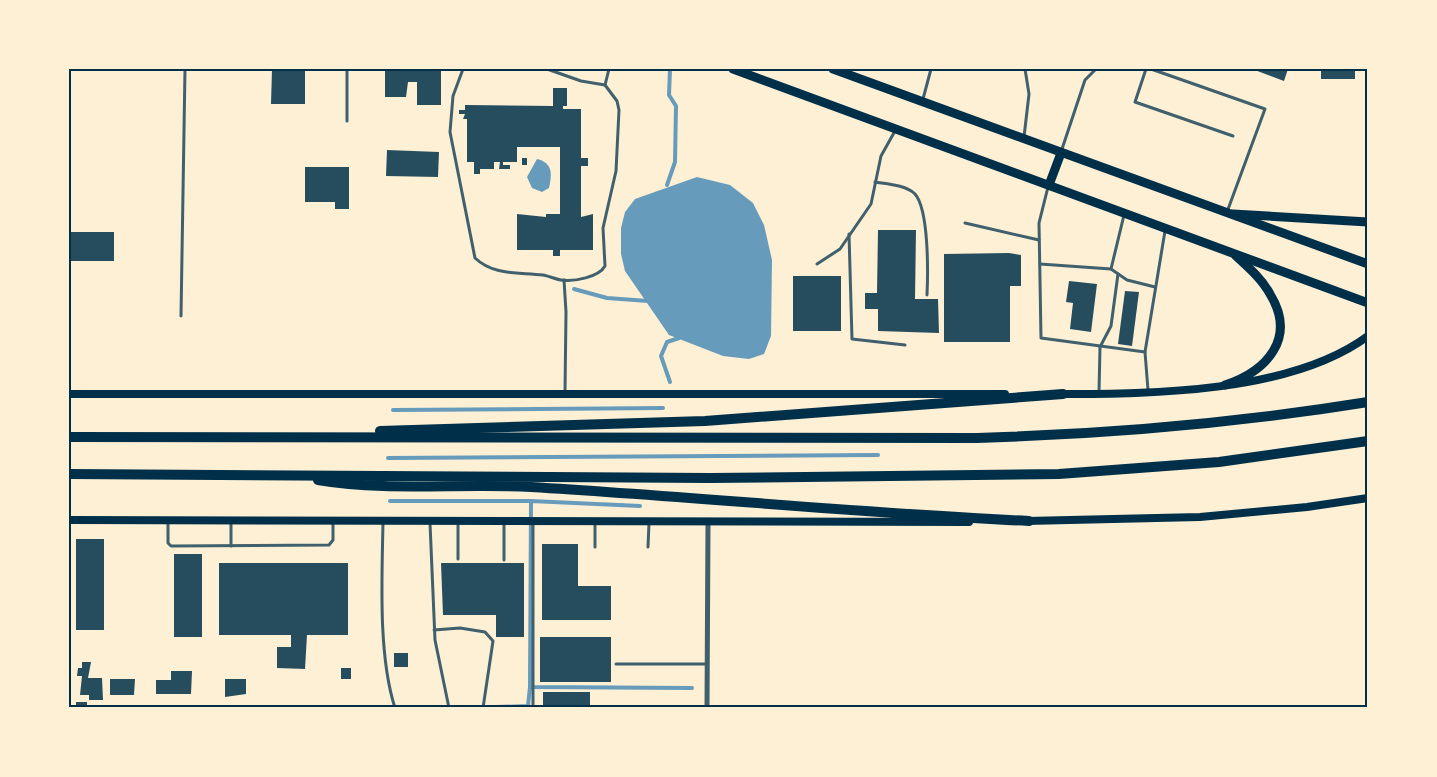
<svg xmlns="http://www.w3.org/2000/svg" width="1437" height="777" font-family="'Space Grotesk',sans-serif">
  <rect width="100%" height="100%" fill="#fdf0d5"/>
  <g fill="#669bbc">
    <path d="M537 159C553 163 552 174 549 188L542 192 532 188 527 177Z"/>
    <path d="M697 177 730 185 753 203 764 225 772 260 771 336 764 354 749 359 723 356 669 335 625 271 621 254V228L625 212 635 199Z"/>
  </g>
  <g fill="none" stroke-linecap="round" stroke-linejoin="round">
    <g stroke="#669bbc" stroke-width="4">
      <path d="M667 185 675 162 676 106 669 95 670 69"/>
      <path d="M574 289 607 298 648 301"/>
      <path d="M670 382 661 356 667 342 679 338"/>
      <path d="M393 410 663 408"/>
      <path d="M388 458 878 455"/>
      <path d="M390 501H531"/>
      <path d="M640 506 531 501 530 687 692 688"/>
      <path d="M467 708 528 706 530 687"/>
    </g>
  </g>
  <g fill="#264d5e">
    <path d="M272 69H305V104H271Z"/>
    <path d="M385 69H441V105H417V82H408L406 97H385Z"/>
    <path d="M1252 69H1288L1284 81Z"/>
    <rect x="1321" y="69" width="34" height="10"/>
    <path d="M553 88H567V106H563V109H581V158H588V166H581V217L593 214V250H560V256H553V250H517V214L546 217V214H560V147H517V162H503V165H510V169H499L500 162H494V169H480V174H474V162H467V119H463L465 114H459V110H465V105L553 106Z"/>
    <path d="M387 150 439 152 438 177 386 176Z"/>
    <rect x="522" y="158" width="5" height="7"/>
    <path d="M305 167H349V209H335V202H305Z"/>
    <path d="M878 230H916L915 299H938L939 333 878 331V309H865V293H877Z"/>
    <rect x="69" y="232" width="45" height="29"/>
    <path d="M1009 253 1021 255V286H1010V342H944V254Z"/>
    <rect x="793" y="276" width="48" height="55"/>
    <path d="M1069 281 1097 284 1091 332 1070 329 1073 303 1066 302Z"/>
    <path d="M1125 291 1139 292 1132 346 1118 344Z"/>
    <rect x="76" y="539" width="28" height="91"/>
    <path d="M542 544H578V586H611V620H542Z"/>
    <rect x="174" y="554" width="28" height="83"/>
    <path d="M219 563H348V635H307L305 669 277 668V647H291V635H219Z"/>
    <path d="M441 563H524V637H496V615H443Z"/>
    <rect x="540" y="637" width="71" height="45"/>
    <rect x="394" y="653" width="14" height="14"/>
    <path d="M82 662H91L88 678H102L103 700H89V695H80L82 676H77L78 668H82Z"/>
    <rect x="341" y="668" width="10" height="11"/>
    <path d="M171 671H192L191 694H156V680H171Z"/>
    <path d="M110 679H135L134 695H110Z"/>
    <path d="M225 679H246V694L225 697Z"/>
    <rect x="543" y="692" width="47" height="16"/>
    <rect x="76" y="702" width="11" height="6"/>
  </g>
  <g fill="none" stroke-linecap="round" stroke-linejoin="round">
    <g stroke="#3f606c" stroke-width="3">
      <path d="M347 69V121"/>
      <path d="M463 69 453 96 450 132 475 258C494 276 519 272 543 275 549 276 555 279 561 280 574 282 599 277 605 266L603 228 616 171 619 110 617 101 605 85 581 81 547 69"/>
      <path d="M1146 69 1135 102 1233 136"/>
      <path d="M1151 69 1265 109 1227 212"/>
      <path d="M605 85 609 69"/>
      <path d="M923 99 931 69"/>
      <path d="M1024 137 1029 94 1025 69"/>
      <path d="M1061 152 1085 80 1096 69"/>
      <path d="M875 182C887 184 906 185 915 194 929 210 928 273 927 295"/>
      <path d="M1048 187 1039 223 1041 338 1145 352 1165 231"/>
      <path d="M965 223 1039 240"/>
      <path d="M849 234 852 339 905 345"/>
      <path d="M817 264 840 249 871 204 881 156 895 131"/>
      <path d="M1040 264 1111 269 1124 215"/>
      <path d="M1111 269 1127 280 1155 287"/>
      <path d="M564 280 566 312 565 392"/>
      <path d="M181 316 185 69"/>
      <path d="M1145 352 1148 390"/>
      <path d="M1099 392 1100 347 1111 326 1118 274"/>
      <path d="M383 522C382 578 378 655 395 708"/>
      <path d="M504 522V560"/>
      <path d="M168 523V543L171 546 329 545 333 540V521"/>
      <path d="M231 523V546"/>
      <path d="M430 523 435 640 449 708"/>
      <path d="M595 523V547"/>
      <path d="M648 547 649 523"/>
      <path d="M458 559V522"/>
      <path d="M434 630 460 628 485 632 493 641 483 708"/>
      <path d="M616 664H707"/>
      <path d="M533 708V522"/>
    </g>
    <path stroke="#3f606c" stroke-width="5" d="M707 708 708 524"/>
    <g stroke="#003049" stroke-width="8">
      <path d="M69 394H1005"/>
      <path d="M1059 394C1152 394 1291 393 1368 336"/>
      <path d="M69 520 969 522"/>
      <path d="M1026 521 1200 517 1307 507 1368 498"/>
    </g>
    <g stroke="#003049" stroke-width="9">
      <path d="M733 69 1368 303"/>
      <path d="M833 69 1368 264"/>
      <path d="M1049 185 1061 153"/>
      <path d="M1233 214 1368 222"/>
      <path d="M1225 385C1267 371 1297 338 1270 294 1262 279 1248 267 1236 256"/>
    </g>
    <g stroke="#003049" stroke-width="10">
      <path d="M380 431 705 421 1063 394"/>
      <path d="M69 437 977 438C1109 434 1238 423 1368 402"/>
      <path d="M69 474 710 478 1059 474 1219 462 1368 441"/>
      <path d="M318 480C388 492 460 483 531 487 697 497 862 513 1029 521"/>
    </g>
  </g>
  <rect width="1437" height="777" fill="none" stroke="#fdf0d5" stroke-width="141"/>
  <rect x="70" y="70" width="1296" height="636" fill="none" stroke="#003049" stroke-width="2"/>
</svg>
